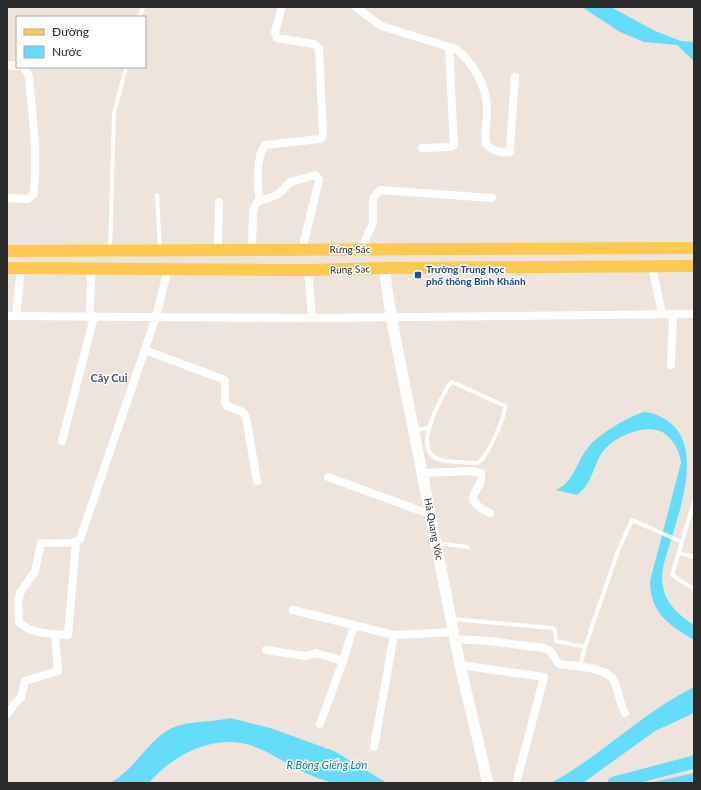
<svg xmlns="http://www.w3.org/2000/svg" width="701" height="790" font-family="Lato,sans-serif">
  <rect width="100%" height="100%" fill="#eee4db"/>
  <g fill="#64ddfa">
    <path d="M582 7H611L655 31 681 41 694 42V61L677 45 644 42 620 32Z"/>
    <path d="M644 412C656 413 665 418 674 426 701 455 679 512 669 547 665 559 660 573 663 586 665 603 680 616 694 625V640C669 625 650 613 650 581L681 463C680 451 672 436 660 431 653 428 640 429 633 432 618 437 603 446 597 462 591 476 589 486 577 495L556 490C574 482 576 463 587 449 595 436 629 416 644 412Z"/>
    <path d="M694 687V713L655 731 583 783H551C602 755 642 713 694 687Z"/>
    <path d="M230 718 270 728 334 751 387 783C370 783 351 786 335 783 307 778 283 759 258 748 219 731 174 753 149 783H109C135 771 147 740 172 728 190 720 211 723 230 718Z"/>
    <path d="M694 773V782L689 783H649Z"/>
  </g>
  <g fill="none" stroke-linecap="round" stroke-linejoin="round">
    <path stroke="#64ddfa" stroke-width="13" d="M614 783 694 762"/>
    <g stroke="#fff" stroke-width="4">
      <path d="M140 17 143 7"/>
      <path d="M157 195 160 250"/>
      <path d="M110 250 114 114 126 67"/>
      <path d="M452 382 505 406C505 417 487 459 477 463 466 462 443 463 434 457 415 444 440 401 448 386Z"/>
      <path d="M415 430 428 428"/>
      <path d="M694 502 672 575 694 589"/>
      <path d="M437 543 467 547"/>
      <path d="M679 553 694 557"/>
      <path d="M453 619 552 628 555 630 556 641 585 647 618 551 632 520 682 542"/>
      <path d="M580 667 585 647"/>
    </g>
    <g stroke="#fff" stroke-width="8">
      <path d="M356 7 381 26 456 49C474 63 487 87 487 110 487 122 484 134 486 144 491 150 502 154 510 152V148L515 77"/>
      <path d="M7 65 17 66"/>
      <path d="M422 148 451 147 454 145 449 47"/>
      <path d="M7 198 28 199 33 195C39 157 32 115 29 77L26 70 23 67"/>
      <path d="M260 200C257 186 256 157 265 145L320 139 323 136 319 48 314 44 277 38 275 32 282 7"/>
      <path d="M361 249 373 223V198L380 190 492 198"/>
      <path d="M218 250 219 202"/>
      <path d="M252 250 253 211 257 202 277 195 291 182 315 175 319 180 302 250"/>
      <path d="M652 266 662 314"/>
      <path d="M308 270 312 318"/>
      <path d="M7 316 312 318 694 314"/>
      <path d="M16 316 21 268"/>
      <path d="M90 317 91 269"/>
      <path d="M145 350 225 380V403L227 406 243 412 246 417 257 481"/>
      <path d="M671 365 673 314"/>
      <path d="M62 441 94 317"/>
      <path d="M423 473 472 471 481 473C485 491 456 497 490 513"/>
      <path d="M328 477 432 515"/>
      <path d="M76 542 68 635C52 634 30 634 19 622L18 603 20 593 35 571 41 543H72L80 539 156 317 168 269"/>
      <path d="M293 610 394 635 454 632"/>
      <path d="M455 639 489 641 544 648 550 651 559 664C573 666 608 667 614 681 619 691 619 703 625 713"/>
      <path d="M266 650 305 656 316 653 343 661"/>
      <path d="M460 665 544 677 517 780"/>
      <path d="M7 714 17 701 21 698 25 681 58 671 55 634"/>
      <path d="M320 724 343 661 354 626"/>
      <path d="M374 747 394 635"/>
    </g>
    <path stroke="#fff" stroke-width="11" d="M384 268 391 316 460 665 488 783"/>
    <g stroke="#fec950" stroke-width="12">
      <path d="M7 251 694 248"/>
      <path d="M7 268 308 270 384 268 694 266"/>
    </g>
  </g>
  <rect fill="#1a4fb4" stroke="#fff" stroke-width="1.5" x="414" y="271" width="8" height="8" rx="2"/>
  <g text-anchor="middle" stroke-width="3" stroke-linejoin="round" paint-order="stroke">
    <g font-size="10" fill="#2a2a2a" stroke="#fff">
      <text x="350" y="253">Rừng Sác</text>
      <text transform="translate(350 269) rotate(-2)" y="4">Rung Sac</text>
      <text transform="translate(434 529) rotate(79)" y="4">Hà Quang Vóc</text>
    </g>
    <g font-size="10" font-weight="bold" fill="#164399" stroke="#fff" text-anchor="start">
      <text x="426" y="273">Trường Trung học<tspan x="426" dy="12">phổ thông Bình Khánh</tspan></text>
    </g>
    <g font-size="11" font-weight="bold" fill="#46547f" stroke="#fff">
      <text x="109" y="382">Cây Cui</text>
    </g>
    <g font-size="11" font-style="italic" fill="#017aa8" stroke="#fff">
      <text x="327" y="769">R.Bông Giếng Lớn</text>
    </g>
  </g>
  <rect width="701" height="790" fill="none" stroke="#2a2a2a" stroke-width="16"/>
  <rect x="16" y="16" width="130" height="52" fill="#ffffff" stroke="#aaaaaa"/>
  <rect x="24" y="29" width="20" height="6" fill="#fec950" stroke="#aaaaaa"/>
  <text x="52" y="36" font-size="12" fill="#2a2a2a">Đường</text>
  <rect x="24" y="46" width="20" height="12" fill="#64ddfa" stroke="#aaaaaa"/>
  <text x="52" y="56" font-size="12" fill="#2a2a2a">Nước</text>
</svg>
